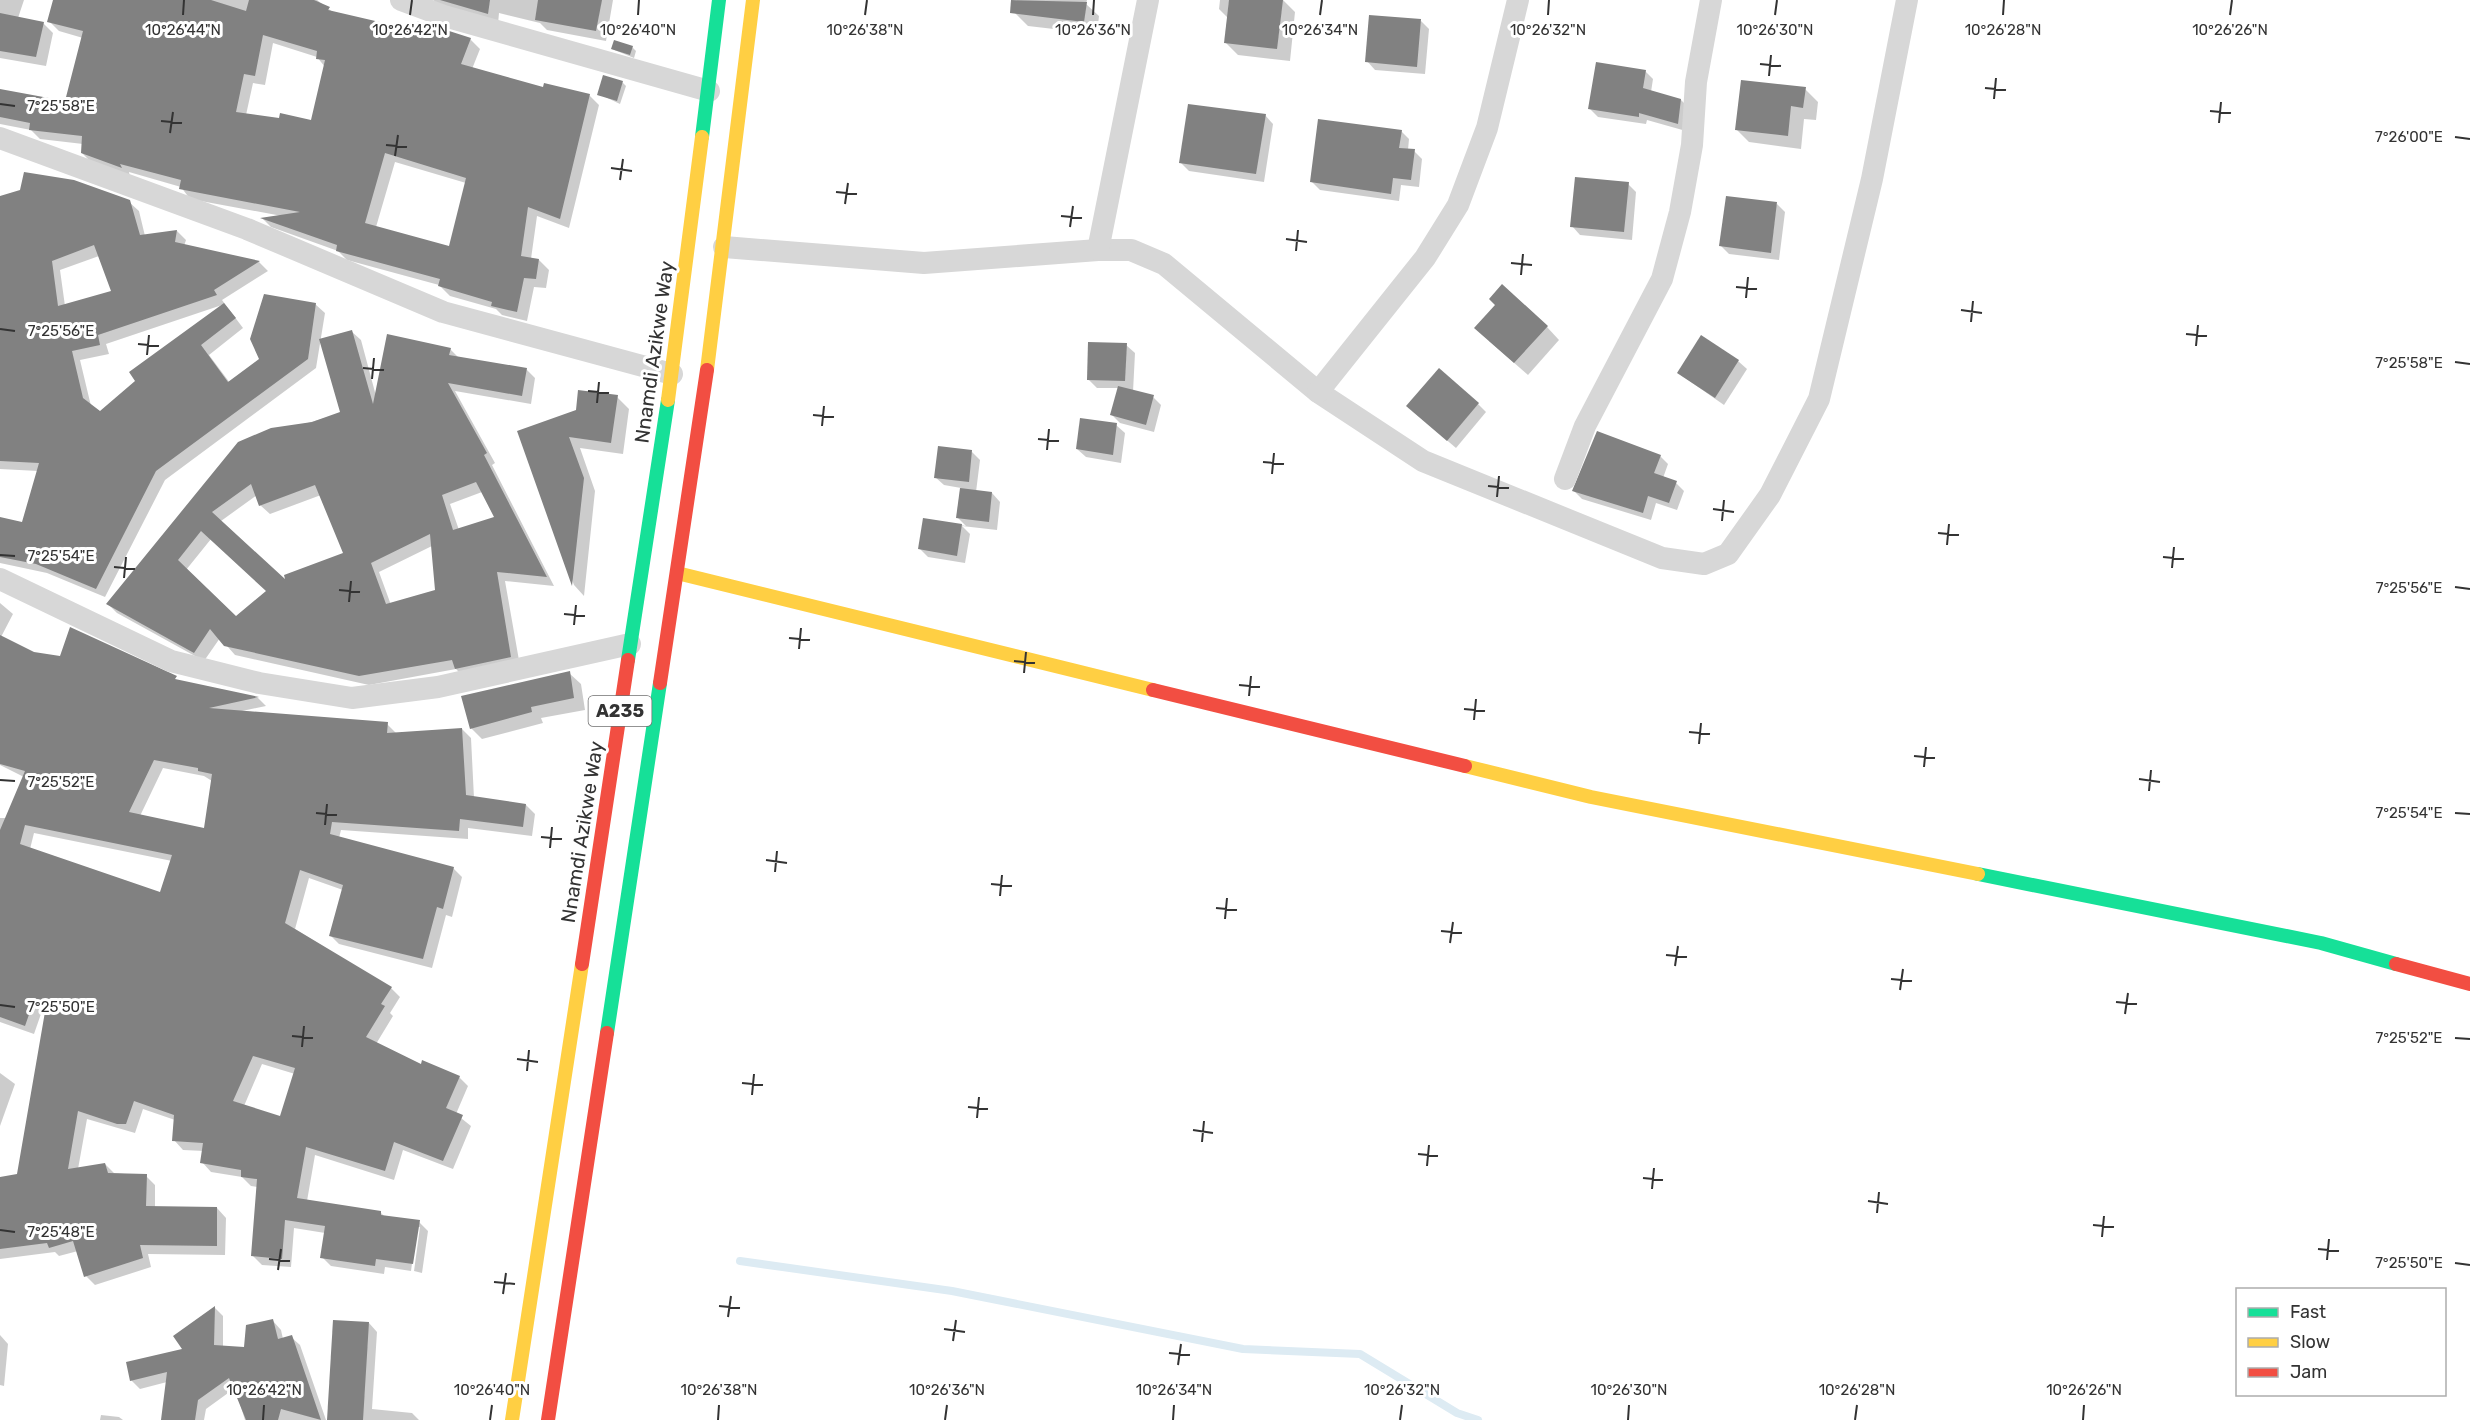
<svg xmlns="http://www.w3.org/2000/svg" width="2470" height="1420" font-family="Rubik,sans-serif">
  <rect width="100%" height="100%" fill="#fff"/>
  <g fill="#0003" fill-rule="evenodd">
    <path d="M0 0H24L18 18 43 23 53 33 46 66 0 58Z"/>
    <path d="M54 0H317L334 13 415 32 470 39 480 49 472 69 544 89 589 95 599 105 569 228 537 216 531 259 539 260 549 270 546 288 534 287 527 321 502 315 496 309 450 296 439 285 347 260 338 251 271 227 263 219 282 216 190 199 181 187 129 172 130 177 92 163 82 153 83 144 40 139 31 130 0 124V90L66 103 83 38 59 31 49 21ZM273 43 317 57 325 67 312 122 246 115 253 83 265 85ZM395 162 466 183 450 248 376 227Z"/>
    <path d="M433 0H613L606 41 547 30 540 23 499 13 498 24 440 6Z"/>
    <path d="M1017 0H1087L1086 4 1099 16 1097 34 1028 26 1015 13Z"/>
    <path d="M1220 0H1283L1295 12 1290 61 1238 55 1225 42 1228 18 1219 9Z"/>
    <path d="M1421 21 1429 29 1425 74 1375 70 1367 61Z"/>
    <path d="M632 47 636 51 634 58 612 49Z"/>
    <path d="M1645 71 1653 79 1651 92 1681 100 1689 108 1686 131 1647 120 1646 124 1598 117 1590 109Z"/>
    <path d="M622 82 626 86 620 104 599 94Z"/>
    <path d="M1805 89 1818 102 1816 120 1804 119 1801 149 1749 142 1736 129Z"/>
    <path d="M1265 115 1273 124 1264 182 1189 171 1181 163Z"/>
    <path d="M1401 131 1409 139 1408 150 1414 151 1422 159 1419 187 1401 185 1399 201 1320 190 1312 182Z"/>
    <path d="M1628 184 1636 192 1632 240 1580 235 1572 226Z"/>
    <path d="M0 198 129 202 139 211 145 236 177 231 186 240 184 246 259 262 268 271 222 300 243 328 209 355 230 383 261 359 315 304 325 313 316 368 165 480 105 597 47 573 0 563V518L24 523 38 471 0 469ZM99 256 113 292 65 306 60 270ZM222 305 101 413 91 406 80 360 109 354 106 344Z"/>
    <path d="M1777 204 1785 212 1779 260 1729 254 1721 246Z"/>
    <path d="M1547 327 1559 340 1528 375 1489 341Z"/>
    <path d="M351 331 361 340 376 396 450 349 459 358 526 369 535 378 531 404 455 391 495 463 492 465 554 586 505 581 520 666 465 678 456 669 369 685 235 655 220 638 204 661 117 613 108 604 239 443 342 413ZM482 492 496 518 459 530 450 504ZM257 495 260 505 270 514 321 495 345 554 289 584 221 521ZM211 539 267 591 236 618 186 570ZM432 546 436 591 391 605 379 572Z"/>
    <path d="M1126 345 1135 353 1133 392 1153 397 1161 405 1154 432 1120 423 1112 415 1119 388H1097L1088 379Z"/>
    <path d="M1738 361 1747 369 1724 405 1678 373Z"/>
    <path d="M617 397 629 409 623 454 580 448 595 491 584 596 574 585 519 432Z"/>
    <path d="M1478 404 1486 412 1456 448 1416 414Z"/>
    <path d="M1116 425 1125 433 1121 463 1086 457 1077 449Z"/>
    <path d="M972 452 980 460 976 492 992 493 1000 502 997 530 962 526 970 534 965 563 928 557 920 549 924 519 966 526 958 518 961 488 944 485 935 477Z"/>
    <path d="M1660 456 1668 464 1663 478 1676 483 1684 491 1677 510 1656 503 1651 520 1582 499 1574 491Z"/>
    <path d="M0 603 13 614 1 637 34 654 62 658 71 630 180 682 258 698 266 706 242 711 387 724 397 734 462 729 471 738 474 798 526 805 535 814 532 836 468 828V839L341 830 339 838 453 868 462 877 452 917 446 915 432 968 339 944 330 935 343 890 309 878 295 929 391 988 400 997 390 1013 393 1016 376 1044 422 1066 459 1077 468 1086 456 1114 471 1126 453 1169 403 1150 394 1180 315 1155 307 1201 381 1213 385 1217 419 1222 428 1231 422 1273 414 1271 420 1227H417L411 1271 385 1267 384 1274 331 1266 322 1257 325 1233 294 1228 291 1267 262 1265 253 1256 258 1187 251 1186 242 1177 211 1172 202 1162 204 1151 183 1150 174 1140 175 1120 143 1109 135 1133 87 1119 78 1169 105 1164 114 1173 146 1176 155 1185V1207L217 1208 226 1218 225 1255 148 1254 151 1267 95 1285 86 1276 78 1251 59 1256 55 1252 0 1259V1178L19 1177 46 1012 42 1011 34 1034 0 1022V818H6L24 777 0 765ZM163 768 204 776 212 781 206 829 140 816ZM34 833 172 861 161 894 30 849ZM262 1064 295 1074 281 1118 244 1106Z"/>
    <path d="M569 673 581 684 585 710 541 718 543 723 482 739 471 728Z"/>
    <path d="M0 1073 15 1084 0 1126Z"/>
    <path d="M215 1308 223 1316V1347L246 1348 273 1321 281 1330 283 1339 291 1337 300 1345 326 1420H245L235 1388 206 1409 204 1420H162L167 1382 140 1389 131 1380 185 1350 175 1336Z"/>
    <path d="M369 1323 377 1332 372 1409 412 1413 419 1420H328Z"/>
    <path d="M0 1335 8 1344 4 1386 0 1385Z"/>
    <path d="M101 1415 119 1417 123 1420H100Z"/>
  </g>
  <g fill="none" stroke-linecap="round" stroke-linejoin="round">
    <path stroke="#ddebf3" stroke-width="8" d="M740 1261 952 1291 1243 1349 1360 1354 1457 1413 1478 1420"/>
  </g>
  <g fill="#818181" fill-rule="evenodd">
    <path d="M53 0H211L246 11 249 0H314L330 7 328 10 414 30 418 21 471 38 461 64 543 87 544 83 590 94 560 219 528 207 521 256 539 259 536 279 524 278 517 312 491 306 492 302 438 286 440 279 336 251 337 245 260 218 300 212 179 189 181 180 120 164 122 168 81 153 82 136 29 130 30 123 0 117V89L65 101 83 31 47 22ZM263 35 317 51 316 59 325 60 311 120 280 113 279 118 236 112 244 74 255 76ZM385 153 466 178 449 246 365 223Z"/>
    <path d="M440 0H490L488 14Z"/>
    <path d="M538 0H602L596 31 535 20Z"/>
    <path d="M1011 0 1087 2 1084 22 1010 13Z"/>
    <path d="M1229 0H1283L1277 49 1224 43Z"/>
    <path d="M0 13 44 22 36 57 0 51Z"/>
    <path d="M1369 15 1421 19 1417 67 1365 62Z"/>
    <path d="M614 40 633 46 630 55 611 49Z"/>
    <path d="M1596 62 1646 70 1643 88 1681 99 1678 124 1639 113V117L1588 109Z"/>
    <path d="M603 75 623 81 617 101 597 95Z"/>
    <path d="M1741 80 1806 87 1803 108 1791 106 1788 136 1735 130Z"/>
    <path d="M1188 104 1266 114 1256 174 1179 163Z"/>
    <path d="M1318 119 1402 130 1399 148 1415 149 1411 180 1393 178 1391 194 1310 182Z"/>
    <path d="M24 172 74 180 130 200 140 235 177 230 175 242 260 261 214 290 217 295 98 335 100 345 72 351 83 398 100 411 135 381 129 372 224 303 236 318 201 345 228 382 259 359 250 339 264 294 316 303 308 359 156 471 96 589 36 564 0 557V517L22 522 39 463 0 461V196L20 190ZM94 245 111 291 58 306 52 261Z"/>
    <path d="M1575 177 1629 182 1624 232 1570 227Z"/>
    <path d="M1726 196 1777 202 1771 253 1719 246Z"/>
    <path d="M1502 284 1548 326 1514 363 1474 328 1495 305 1489 299Z"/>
    <path d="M352 330 373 404 387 334 451 348 449 355 527 368 522 396 448 383 487 453 484 455 547 577 497 572 511 657 455 669 452 660 359 676 224 646 210 629 194 653 106 604 238 442 271 428 312 422 340 412 319 339ZM476 482 494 517 453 530 442 495ZM251 484 259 506 315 485 343 553 284 575 285 579 212 512ZM201 531 266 591 236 616 178 560ZM430 534 435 590 386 604 371 563Z"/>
    <path d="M1701 335 1739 360 1715 398 1677 373Z"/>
    <path d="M1088 342 1127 343 1125 381 1087 380Z"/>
    <path d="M1439 368 1479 403 1447 441 1406 406Z"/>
    <path d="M1118 386 1154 395 1146 425 1110 415Z"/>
    <path d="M578 390 618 395 611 443 569 437 584 478 572 586 517 431 576 410Z"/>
    <path d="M1080 418 1117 423 1113 455 1076 449Z"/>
    <path d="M1597 431 1661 455 1654 473 1677 481 1669 503 1648 496 1643 513 1572 491Z"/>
    <path d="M938 446 972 450 969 482 934 478Z"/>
    <path d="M960 488 992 492 989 522 956 518Z"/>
    <path d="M923 518 962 524 957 556 918 549Z"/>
    <path d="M70 627 177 676 175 679 259 697 209 708 388 722 387 733 462 728 466 795 526 804 523 827 460 819 459 831 332 822 330 834 454 867 443 909 437 907 423 959 329 936 343 885 300 870 285 923 392 987 381 1004 385 1006 366 1037 421 1064 422 1060 460 1076 446 1108 463 1115 443 1161 394 1142 385 1171 306 1147 297 1198 381 1211V1215L420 1220 413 1264 376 1259 375 1266 320 1258 325 1226 285 1220 282 1259 251 1256 257 1179 241 1177V1170L200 1163 203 1143 172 1141 174 1115 134 1101 126 1124H117L78 1111 68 1169 105 1163 108 1173 147 1174 146 1206 217 1207V1246L140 1245 143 1258 84 1277 73 1241 49 1248 47 1243 0 1249V1177L17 1174 46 1006 33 1003 25 1026 0 1017V830L25 771 0 764V635L34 652 60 656ZM154 760 198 768V771L212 774 204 828 129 812ZM25 825 172 855 160 892 20 844ZM253 1056 295 1068 280 1116 233 1101Z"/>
    <path d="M570 671 574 698 531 707 532 712 470 729 461 696Z"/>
    <path d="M215 1306 214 1345 244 1347 246 1325 273 1319 278 1339 292 1335 321 1420 281 1409 278 1420H246L229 1378 198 1400 195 1420H161L167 1372 130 1381 126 1362 182 1349 173 1336Z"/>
    <path d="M333 1320 369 1322 363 1420H327Z"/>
  </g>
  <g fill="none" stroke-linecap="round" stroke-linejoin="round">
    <g stroke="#d7d7d7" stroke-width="22">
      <path d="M401 0 444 16 709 91"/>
      <path d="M0 138 247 229 443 312 672 374"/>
      <path d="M724 247 924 263 1098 250H1131L1164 264 1318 392 1423 461 1662 558 1704 564 1728 554 1770 495 1819 399 1872 179 1907 0"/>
      <path d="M1098 250 1148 0"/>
      <path d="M1318 392 1425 258 1458 205 1487 128 1518 0"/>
      <path d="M1565 479 1585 426 1662 279 1680 212 1692 145 1696 82 1711 0"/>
      <path d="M0 579 171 661 259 683 352 698 438 687 630 644"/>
    </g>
    <g stroke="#16e098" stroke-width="14">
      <path d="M702 137 719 0"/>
      <path d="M628 660 668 400"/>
      <path d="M1978 874 2321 943 2396 964"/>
      <path d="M607 1033 660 683"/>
    </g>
    <g stroke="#ffcf43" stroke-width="14">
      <path d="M707 370 753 0"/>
      <path d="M668 400 702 137"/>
      <path d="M677 573 1153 690"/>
      <path d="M1465 766 1591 797 1978 874"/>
      <path d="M512 1420 582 964"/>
    </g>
    <g stroke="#f24e42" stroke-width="14">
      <path d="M660 683 707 370"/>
      <path d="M1153 690 1465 766"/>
      <path d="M582 964 628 660"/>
      <path d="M2396 964 2470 984"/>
      <path d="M548 1420 607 1033"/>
    </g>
  </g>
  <path fill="none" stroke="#333" stroke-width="2" d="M183 15 184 0M410 15 412 0M638 15 639 0M865 15 867 0M1093 15 1094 0M1320 15 1322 0M1548 15 1549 0M1775 15 1777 0M2003 15 2004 0M2230 15 2232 0M1760 64 1781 66M1769 76 1771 55M1985 88 2006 90M1994 99 1996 78M0 104 15 106M2210 111 2231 113M161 121 182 123M2219 123 2221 102M170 133 173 112M2455 137 2470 139M386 145 407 147M395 156 398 135M611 168 632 171M620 180 623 159M836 192 857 194M845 204 848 183M1061 216 1082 218M1070 227 1073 206M1286 239 1307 242M1296 251 1298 230M1511 263 1532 265M1521 275 1523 254M1736 287 1757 289M1746 298 1748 277M1961 310 1982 313M1971 322 1973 301M0 329 15 331M2186 334 2207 336M138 344 159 346M2196 346 2198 325M147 355 149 335M2455 362 2470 364M363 368 384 370M372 379 374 358M588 391 609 393M597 403 599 382M813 415 834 417M822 426 824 406M1038 439 1059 441M1047 450 1049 429M1263 462 1284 464M1272 474 1274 453M1488 486 1509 488M1497 497 1499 476M1713 509 1734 512M1722 521 1724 500M1938 533 1959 535M1947 545 1949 524M0 555 15 556M2163 557 2184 559M114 567 135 569M2172 568 2174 547M124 578 126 557M2455 587 2470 589M339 590 360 592M349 602 351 581M564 614 585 616M574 625 576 605M789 638 810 640M799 649 801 628M1014 661 1035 663M1024 673 1026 652M1239 685 1260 687M1249 696 1251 676M1464 709 1485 711M1474 720 1476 699M1689 732 1710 734M1699 744 1701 723M1914 756 1935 758M1924 767 1926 747M2139 779 2160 782M0 780 15 781M2149 791 2151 770M316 813 337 815M2455 813 2470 814M325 825 327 804M541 837 562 839M550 848 552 827M766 860 787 863M775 872 777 851M991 884 1012 886M1000 896 1002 875M1216 908 1237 910M1225 919 1227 898M1441 931 1462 933M1450 943 1453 922M1666 955 1687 957M1675 966 1678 946M1891 979 1912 981M1900 990 1903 969M2116 1002 2137 1004M0 1005 15 1007M2125 1014 2128 993M292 1036 313 1038M2455 1038 2470 1039M302 1047 304 1026M517 1059 538 1062M527 1071 529 1050M742 1083 763 1085M752 1095 754 1074M968 1107 988 1109M977 1118 979 1097M1193 1130 1213 1133M1202 1142 1204 1121M1418 1154 1438 1156M1427 1166 1429 1145M1643 1178 1663 1180M1652 1189 1654 1168M1868 1201 1888 1204M1877 1213 1879 1192M2093 1225 2114 1227M0 1230 15 1232M2102 1237 2104 1216M2318 1249 2339 1251M269 1259 290 1261M2327 1260 2329 1239M2455 1263 2470 1265M278 1270 281 1249M494 1282 515 1284M503 1294 506 1273M719 1306 740 1308M728 1317 731 1296M944 1329 965 1332M953 1341 956 1320M1169 1353 1190 1355M1178 1365 1181 1344M263 1420 264 1405M490 1420 492 1405M718 1420 719 1405M945 1420 947 1405M1173 1420 1174 1405M1400 1420 1402 1405M1628 1420 1629 1405M1855 1420 1857 1405M2083 1420 2084 1405"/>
  <g text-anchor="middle" stroke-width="6" stroke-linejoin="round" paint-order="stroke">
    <rect fill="#fff" stroke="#707070" stroke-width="1.5" x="588.5" y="696" width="63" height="30" rx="4.5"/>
    <g font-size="18" font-weight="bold" fill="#333">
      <text x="620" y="717">A235</text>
    </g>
    <g font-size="20" fill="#333" stroke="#fff">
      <text transform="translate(654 352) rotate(-82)" y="7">Nnamdi Azikwe Way</text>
      <text transform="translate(582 832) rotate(-81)" y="7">Nnamdi Azikwe Way</text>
    </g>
  </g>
  <g font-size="15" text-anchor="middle" fill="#333" stroke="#fff" stroke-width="6" stroke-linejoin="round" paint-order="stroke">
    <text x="183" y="35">10°26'44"N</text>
    <text x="410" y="35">10°26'42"N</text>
    <text x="638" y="35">10°26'40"N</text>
    <text x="865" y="35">10°26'38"N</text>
    <text x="1093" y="35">10°26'36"N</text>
    <text x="1320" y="35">10°26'34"N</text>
    <text x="1548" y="35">10°26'32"N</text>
    <text x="1775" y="35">10°26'30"N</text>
    <text x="2003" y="35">10°26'28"N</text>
    <text x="2230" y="35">10°26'26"N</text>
    <text x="61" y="111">7°25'58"E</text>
    <text x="2409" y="142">7°26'00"E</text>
    <text x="61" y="336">7°25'56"E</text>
    <text x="2409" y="368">7°25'58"E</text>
    <text x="61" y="561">7°25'54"E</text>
    <text x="2409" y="593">7°25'56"E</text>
    <text x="61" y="787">7°25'52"E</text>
    <text x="2409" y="818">7°25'54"E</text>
    <text x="61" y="1012">7°25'50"E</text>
    <text x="2409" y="1043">7°25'52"E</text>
    <text x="61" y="1237">7°25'48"E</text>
    <text x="2409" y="1268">7°25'50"E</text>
    <text x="264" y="1395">10°26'42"N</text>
    <text x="492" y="1395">10°26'40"N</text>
    <text x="719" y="1395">10°26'38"N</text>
    <text x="947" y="1395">10°26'36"N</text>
    <text x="1174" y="1395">10°26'34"N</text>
    <text x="1402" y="1395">10°26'32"N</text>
    <text x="1629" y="1395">10°26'30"N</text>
    <text x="1857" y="1395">10°26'28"N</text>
    <text x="2084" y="1395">10°26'26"N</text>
  </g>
  <rect x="2236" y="1288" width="210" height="108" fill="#ffffff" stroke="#adadad" stroke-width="1.5"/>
  <rect x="2248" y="1308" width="30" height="9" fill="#16e098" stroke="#adadad" stroke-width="1.5"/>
  <text x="2290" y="1318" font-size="18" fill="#333333">Fast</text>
  <rect x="2248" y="1338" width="30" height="9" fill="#ffcf43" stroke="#adadad" stroke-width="1.5"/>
  <text x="2290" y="1348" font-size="18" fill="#333333">Slow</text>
  <rect x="2248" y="1368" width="30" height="9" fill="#f24e42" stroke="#adadad" stroke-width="1.5"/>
  <text x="2290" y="1378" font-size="18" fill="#333333">Jam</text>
</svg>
